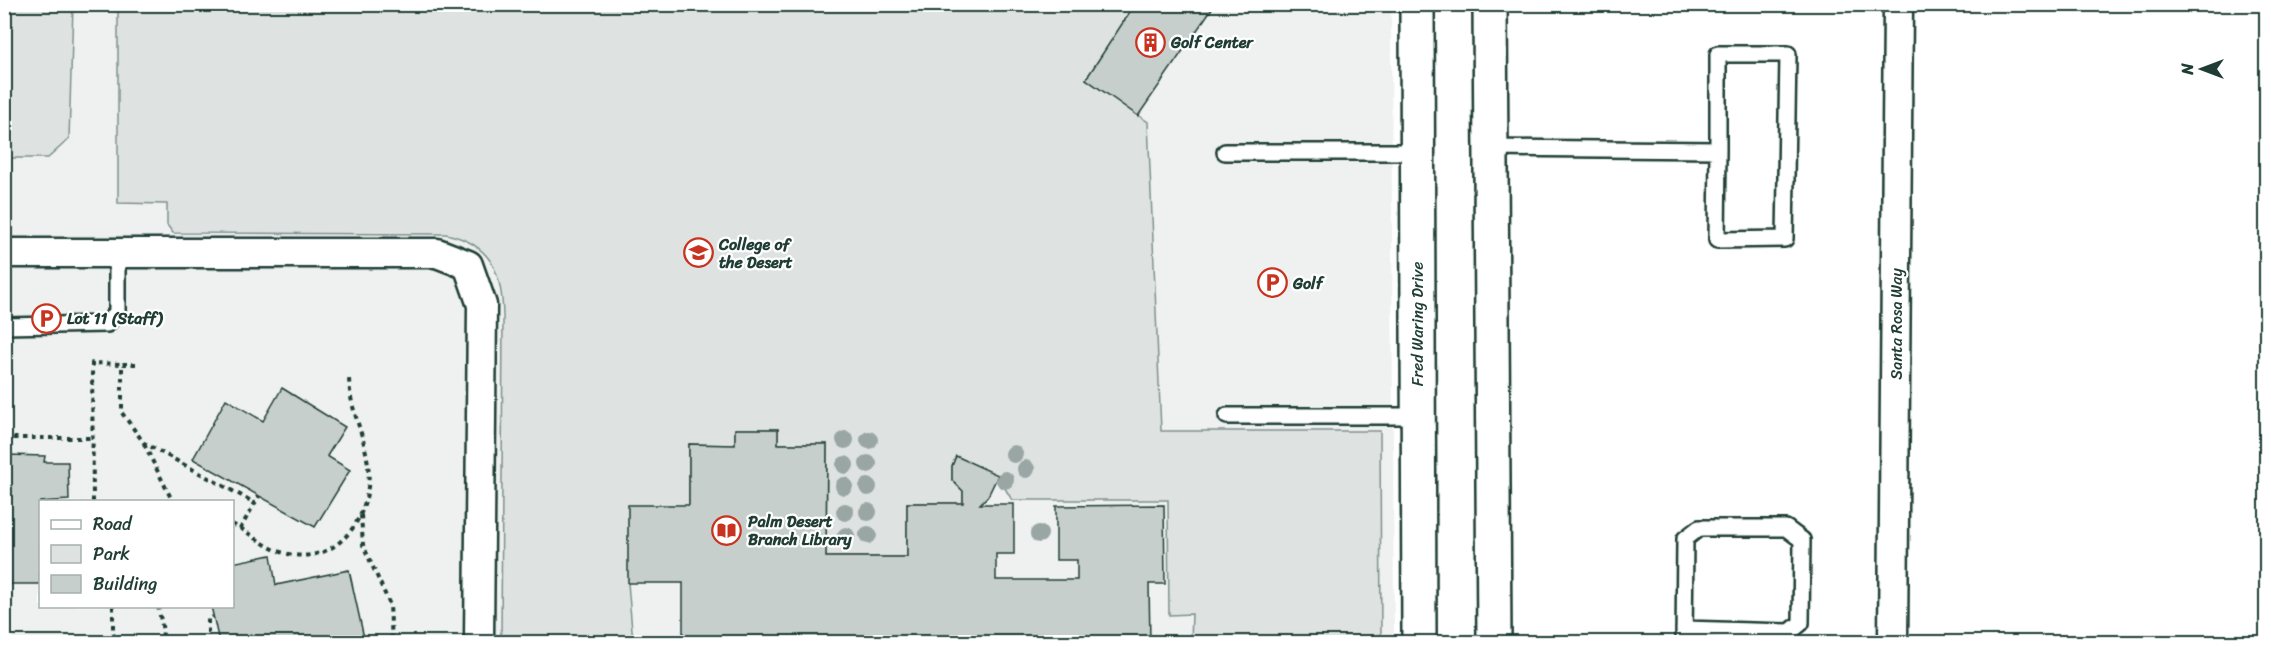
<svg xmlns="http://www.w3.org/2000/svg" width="2271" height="647" font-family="Sriracha,sans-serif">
  <rect width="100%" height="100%" fill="#fff"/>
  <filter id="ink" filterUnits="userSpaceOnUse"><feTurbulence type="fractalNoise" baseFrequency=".0167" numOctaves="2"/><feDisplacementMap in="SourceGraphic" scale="12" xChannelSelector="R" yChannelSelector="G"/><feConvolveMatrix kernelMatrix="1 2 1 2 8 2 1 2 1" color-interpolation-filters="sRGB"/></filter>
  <g filter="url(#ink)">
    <path fill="#eef1f0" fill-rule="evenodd" d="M4 5H1391L1394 642H5ZM40 502H232V606H40Z"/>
    <g fill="#dee3e2" stroke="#7e908b" stroke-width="1.5">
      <path d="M5 4 73 5 69 139 48 158H5Z"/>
      <path d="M118 5H1135L1086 79 1148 122 1161 431H1380L1381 642H1191L1192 614 1169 615 1168 500H1012L997 475 956 456 952 466V480L963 491V503H907V557H826L827 444H778V429H735V445L689 444V505L628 583 633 642H501L503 316C502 273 492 244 446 234L173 233 167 225V204L118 203Z"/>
    </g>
    <g fill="#c7cfcc" stroke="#1f3d34" stroke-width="1.5">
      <path d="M1135 4H1215L1138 116 1086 79Z"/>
      <path d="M282 388 345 427 327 456 350 470 315 527 193 459 226 399 263 421Z"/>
      <path d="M735 429H778V444H827L826 557H907V503H963V491L952 480V466L956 456 998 475 988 496 980 504H1014V554H996V580H1077V560H1056V506L1164 505 1165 584H1149L1150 642H683V583H628V505H689V444L735 445Z"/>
      <path d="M7 455 45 456 44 462H68L69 500 40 502V584H9V570H4Z"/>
      <path d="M271 555 276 585 349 570 364 638 344 642H219L211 606H232V563Z"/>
    </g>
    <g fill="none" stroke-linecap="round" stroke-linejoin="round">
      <defs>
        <g id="service">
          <path d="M1490 148 1718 150 1717 240 1785 239 1788 54H1718V150"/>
          <path d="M1225 152H1417"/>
          <path d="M4 326 107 324 117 312V253"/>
          <path d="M1227 416H1418"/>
          <path d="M1684 642 1685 539 1699 528H1786L1802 540 1801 623 1790 632 1684 629"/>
        </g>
        <g id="minor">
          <path d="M4 253H437L468 265 482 305 479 642"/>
          <path d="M1893 642 1898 4"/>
        </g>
        <g id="secondary">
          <path d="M1417 4 1419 642"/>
          <path d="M1490 4 1494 642"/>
        </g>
      </defs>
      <use href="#service" stroke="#1f3d34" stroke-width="20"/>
      <use href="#minor" stroke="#1f3d34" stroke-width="33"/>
      <use href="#secondary" stroke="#1f3d34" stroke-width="38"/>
      <g stroke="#1f3d34" stroke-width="4" stroke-dasharray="4.5 4.5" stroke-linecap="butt">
        <path d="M136 364H122V413L144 443 255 503"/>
        <path d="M4 438H93"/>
        <path d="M144 444 173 502"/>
        <path d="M93 502 92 363 122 364"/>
        <path d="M361 515 363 545 390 605 392 642"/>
        <path d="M232 524C250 532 265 548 284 553 342 569 377 508 367 458 362 427 350 411 349 378"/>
        <path d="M240 529 259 496"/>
        <path d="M113 606V642"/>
        <path d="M158 606 163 631 162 642"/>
        <path d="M208 642V619L213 617"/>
      </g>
      <use href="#service" stroke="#fff" stroke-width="15"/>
      <use href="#minor" stroke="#fff" stroke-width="28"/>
      <use href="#secondary" stroke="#fff" stroke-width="33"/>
    </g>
    <g fill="#99a6a3">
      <circle cx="845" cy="440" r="9"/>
      <circle cx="869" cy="440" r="9"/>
      <circle cx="1014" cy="454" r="9"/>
      <circle cx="868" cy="464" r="9"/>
      <circle cx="845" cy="465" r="9"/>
      <circle cx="1026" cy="469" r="9"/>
      <circle cx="1005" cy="480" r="9"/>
      <circle cx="844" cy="486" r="9"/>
      <circle cx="868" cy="487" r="9"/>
      <circle cx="845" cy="512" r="9"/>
      <circle cx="868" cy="512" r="9"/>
      <circle cx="1039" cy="534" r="9"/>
      <circle cx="868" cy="535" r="9"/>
      <circle cx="846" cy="536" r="9"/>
    </g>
  </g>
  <defs>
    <symbol id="building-ring" viewBox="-11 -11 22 22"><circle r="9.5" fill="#fff" stroke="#c8321e" stroke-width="1.5"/><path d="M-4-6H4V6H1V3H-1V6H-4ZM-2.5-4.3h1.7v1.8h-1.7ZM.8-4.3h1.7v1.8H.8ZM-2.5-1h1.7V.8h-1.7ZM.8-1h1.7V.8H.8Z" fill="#c8321e"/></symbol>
    <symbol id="university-ring" viewBox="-11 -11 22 22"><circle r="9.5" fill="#fff" stroke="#c8321e" stroke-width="1.5"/><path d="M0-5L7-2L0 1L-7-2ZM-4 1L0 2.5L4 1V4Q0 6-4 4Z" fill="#c8321e"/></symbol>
    <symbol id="parking-ring" viewBox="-11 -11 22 22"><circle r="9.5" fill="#fff" stroke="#c8321e" stroke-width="1.5"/><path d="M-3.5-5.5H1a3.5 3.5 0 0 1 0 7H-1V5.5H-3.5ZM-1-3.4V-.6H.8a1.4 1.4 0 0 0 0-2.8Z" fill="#c8321e"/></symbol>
    <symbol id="library-ring" viewBox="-11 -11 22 22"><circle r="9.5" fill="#fff" stroke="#c8321e" stroke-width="1.5"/><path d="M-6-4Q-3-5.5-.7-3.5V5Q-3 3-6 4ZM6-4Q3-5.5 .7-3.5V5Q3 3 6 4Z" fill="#c8321e"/></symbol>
  </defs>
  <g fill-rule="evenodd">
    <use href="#building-ring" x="1134" y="26" width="33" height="33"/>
    <use href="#university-ring" x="682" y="236" width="33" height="33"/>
    <use href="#parking-ring" x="1256" y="266" width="33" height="33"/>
    <use href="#parking-ring" x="30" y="302" width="33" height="33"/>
    <use href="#library-ring" x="710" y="514" width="33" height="33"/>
  </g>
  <g text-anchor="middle" stroke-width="4.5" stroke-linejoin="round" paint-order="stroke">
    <g font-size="16" font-weight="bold" fill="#1f3d34" stroke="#fff" text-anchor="start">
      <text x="1171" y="48">Golf Center</text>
      <text x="719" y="250">College of<tspan x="719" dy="18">the Desert</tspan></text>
      <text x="1293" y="289">Golf</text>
      <text x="67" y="324">Lot 11 (Staff)</text>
      <text x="748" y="527">Palm Desert<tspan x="748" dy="18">Branch Library</tspan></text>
    </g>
    <g font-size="16" fill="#1f3d34" stroke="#fff">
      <text transform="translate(1417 324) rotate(-90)" y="6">Fred Waring Drive</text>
      <text transform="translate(1896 324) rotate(-90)" y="6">Santa Rosa Way</text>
    </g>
  </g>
  <rect width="2271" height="647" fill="none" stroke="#fff" stroke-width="24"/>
  <rect x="12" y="12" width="2247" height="623" fill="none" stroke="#1f3d34" stroke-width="2" filter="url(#ink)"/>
  <rect x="39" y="500" width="195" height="108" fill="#ffffff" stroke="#a5b1ae" stroke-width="1.5"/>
  <rect x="51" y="520" width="30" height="9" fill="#ffffff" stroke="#a5b1ae" stroke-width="1.5"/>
  <text x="93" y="530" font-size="18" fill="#1f3d34">Road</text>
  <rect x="51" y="545" width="30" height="18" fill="#dee3e2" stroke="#a5b1ae" stroke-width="1.5"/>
  <text x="93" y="560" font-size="18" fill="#1f3d34">Park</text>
  <rect x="51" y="575" width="30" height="18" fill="#c7cfcc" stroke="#a5b1ae" stroke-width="1.5"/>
  <text x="93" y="590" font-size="18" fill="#1f3d34">Building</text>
  <g transform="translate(2202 69) rotate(270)" stroke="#ffffff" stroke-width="4.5" paint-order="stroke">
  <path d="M0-4.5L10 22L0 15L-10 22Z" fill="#1f3d34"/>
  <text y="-9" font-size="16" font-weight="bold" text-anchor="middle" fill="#1f3d34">N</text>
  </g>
</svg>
